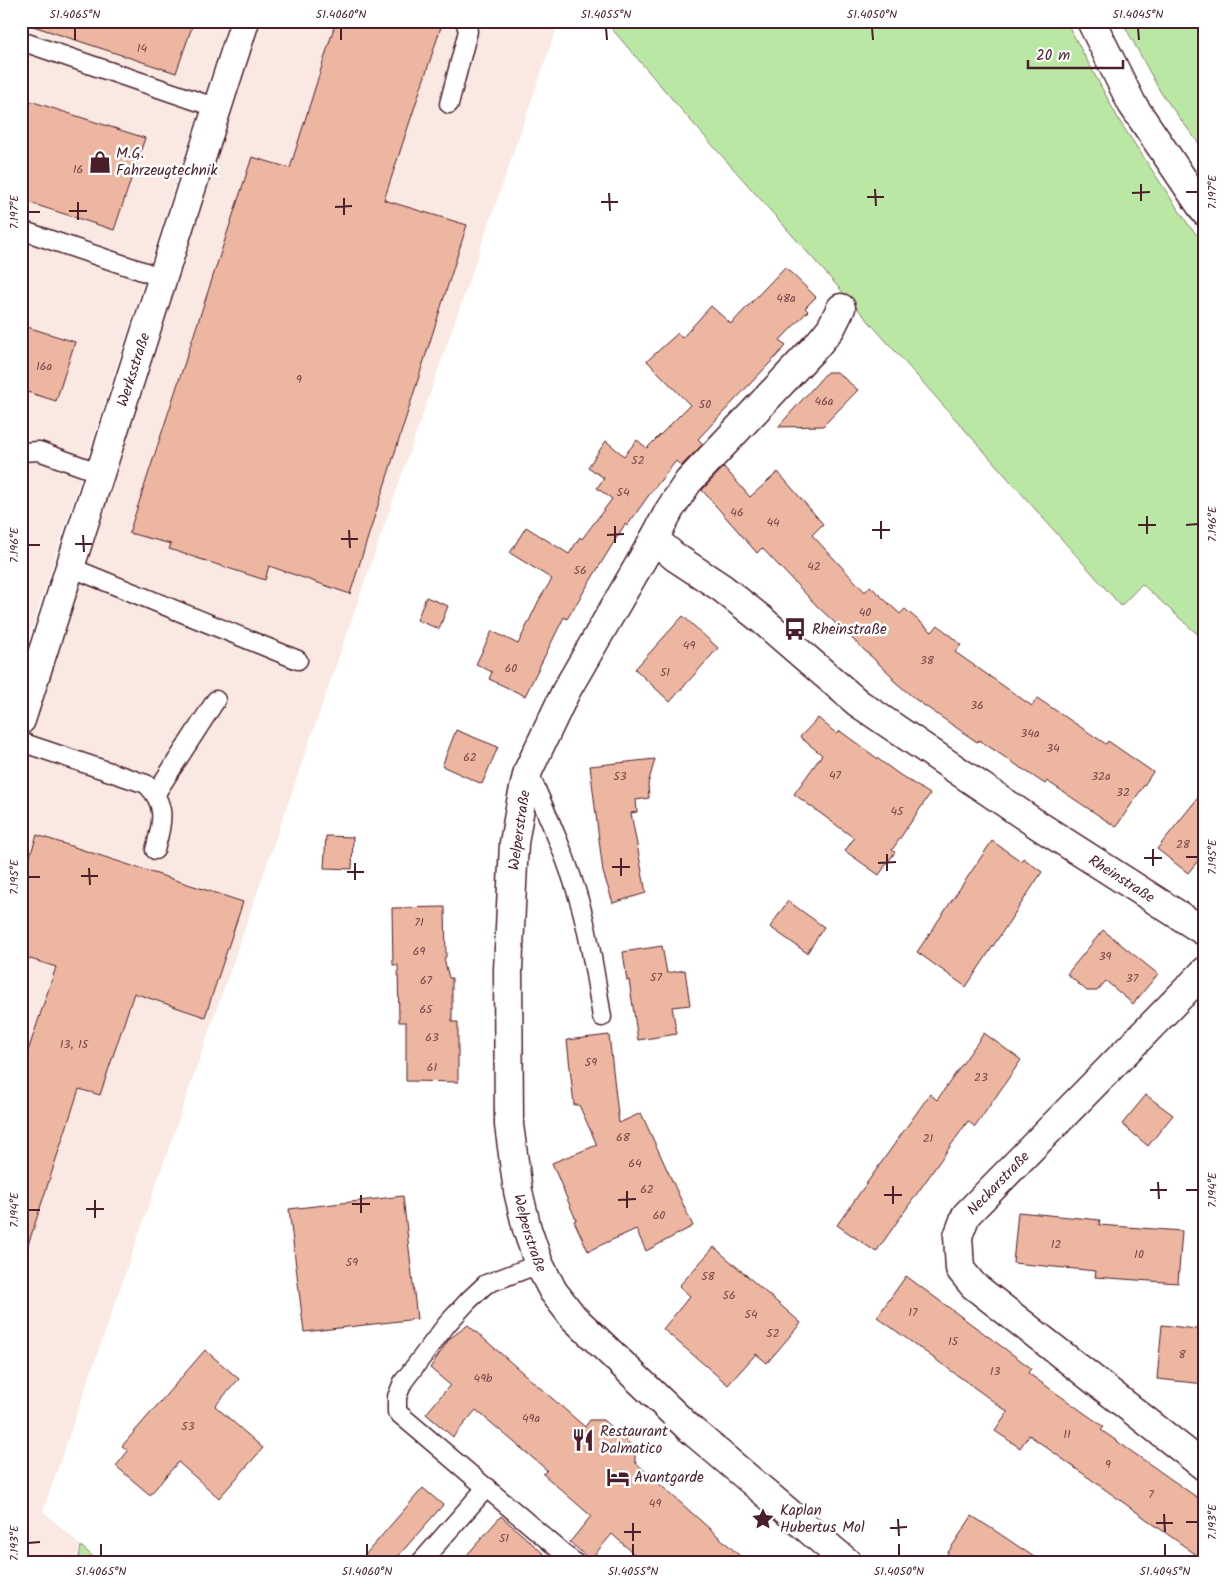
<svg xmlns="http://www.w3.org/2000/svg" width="1226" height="1584" font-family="Kalam,sans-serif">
  <rect width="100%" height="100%" fill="#fff"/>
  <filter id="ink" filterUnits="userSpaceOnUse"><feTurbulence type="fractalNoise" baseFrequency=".02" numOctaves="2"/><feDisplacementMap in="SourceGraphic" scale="10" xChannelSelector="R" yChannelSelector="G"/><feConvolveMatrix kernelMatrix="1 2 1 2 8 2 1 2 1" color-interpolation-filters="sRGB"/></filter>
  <g filter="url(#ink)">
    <g fill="#fae9e3">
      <path d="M21 21H228L21 663Z"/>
      <path d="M256 21H559L43 1511 80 1545 76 1563H21V756Z"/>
    </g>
    <g fill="#bbe7a5" stroke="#828368">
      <path d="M605 21H1066L1120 122 1190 227 1205 244V641L1142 584 1121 606 691 121Z"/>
      <path d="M1122 21H1205V152L1161 93Z"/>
      <path d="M81 1546 100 1563H78Z"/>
    </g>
    <g fill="#edb6a1" stroke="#4a1f2b">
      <path d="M33 21H194L176 73 33 26Z"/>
      <path d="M336 21H421L441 27 384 200 467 225 350 594 269 566 265 580 169 549 171 544 129 533 252 157 290 168Z"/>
      <path d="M21 98 145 138 114 230 21 200Z"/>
      <path d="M785 267 816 297 805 308 808 311 780 340 786 346 698 439 703 444 681 466 676 461 649 495 627 526 625 524 567 619 564 617 525 696 489 679 492 672 476 664 492 631 518 644 539 600 552 579 510 553 526 527 569 554 580 537 582 539 612 499 597 488 604 478 588 467 606 441 624 456 637 440 647 448 690 405 647 361 678 333 682 338 711 306 731 324Z"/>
      <path d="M21 325 75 342 56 401 21 390Z"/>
      <path d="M827 372H837L858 390 823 426 778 427Z"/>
      <path d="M724 467 750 497 778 472 823 524 812 535 865 592 870 586 900 614 905 609 932 632 938 625 961 645 955 652 1032 706 1037 698 1106 744 1108 741 1153 772 1116 827 1047 781 1045 784 979 740 977 742 915 699 892 679 893 677 817 606 762 548 757 553 702 490Z"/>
      <path d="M426 597 448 606 439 629 417 620Z"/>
      <path d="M683 616 718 648 670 702 635 669Z"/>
      <path d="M818 718 837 734 840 731 900 775 930 794 892 850 895 852 879 875 845 851 854 838 794 794 822 755 800 737Z"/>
      <path d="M456 730 498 747 482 784 442 766Z"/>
      <path d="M655 759 648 784 649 798 636 800 637 812 631 813 646 893 613 903 603 872 590 766Z"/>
      <path d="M1205 789V852L1188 873 1157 849Z"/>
      <path d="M37 835 243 902 205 1017 134 993 100 1095 79 1089 26 1251 21 1250V1072L56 967 21 956V883Z"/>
      <path d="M326 836 353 837 352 869 324 868Z"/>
      <path d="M992 841 1021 861 1023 858 1042 872 966 987 917 952Z"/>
      <path d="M788 901 824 927 807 953 770 927Z"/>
      <path d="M445 907 446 957 444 958 449 978H452V1022H458V1082L406 1081V1022H399L398 965H393L392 908Z"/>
      <path d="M1103 930 1158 974 1133 1004 1106 981 1097 991H1087L1067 974Z"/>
      <path d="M662 946 667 973 685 970 690 1005 672 1007 677 1034 638 1040 629 980 627 981 623 952Z"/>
      <path d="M984 1033 1021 1060 975 1127 968 1121 876 1252 837 1225 930 1094 937 1100Z"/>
      <path d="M609 1035 619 1123 641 1113 693 1226 646 1251 636 1229 588 1251 574 1221 576 1220 552 1163 597 1145 579 1105H574L567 1040Z"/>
      <path d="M1146 1095 1173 1115 1148 1146 1122 1124Z"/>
      <path d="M403 1196 417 1319 304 1332 289 1209Z"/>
      <path d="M1018 1212 1100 1220 1099 1225 1182 1231 1178 1283 1095 1277 1096 1271 1013 1263Z"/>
      <path d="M714 1247 801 1323 767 1363 756 1354 728 1385 663 1329 690 1296 679 1286Z"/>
      <path d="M906 1276 1031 1368 1028 1373 1104 1427 1101 1430 1205 1503V1561L1029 1435 1020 1448 995 1431 1008 1412 877 1317Z"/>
      <path d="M468 1325 585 1427 590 1420H603L635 1448V1462L748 1563H644L612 1534 590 1560 570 1542 591 1516 543 1474 547 1470 476 1410 453 1437 426 1414 450 1385 430 1368 449 1339Z"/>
      <path d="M1162 1325 1205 1330V1384L1157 1379Z"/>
      <path d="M205 1350 239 1379 215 1406 263 1448 219 1498 178 1462 150 1495 116 1466 128 1451 122 1446Z"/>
      <path d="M423 1488 443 1505 392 1563H358Z"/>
      <path d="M501 1516 554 1563H460Z"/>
      <path d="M972 1516 997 1532 1043 1563H941Z"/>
    </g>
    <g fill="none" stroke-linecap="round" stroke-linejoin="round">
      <defs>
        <g id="lane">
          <path d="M21 41 217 108"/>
          <path d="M449 104 468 31 465 21"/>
          <path d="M21 230 163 278"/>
          <path d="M21 452 39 451 100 473"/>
          <path d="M70 567 298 660"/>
          <path d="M21 742 146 784C168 805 162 823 155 850"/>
          <path d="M528 771C548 816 568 860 581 907 591 943 596 981 602 1017"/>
          <path d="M156 793 216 700"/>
          <path d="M539 1264 486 1284 469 1300 447 1324 403 1382 397 1397V1412L575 1563"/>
          <path d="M420 1563 487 1487"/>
        </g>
        <g id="street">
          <path id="s1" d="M841 308 831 328 818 344 688 482 670 509 654 539 566 691 528 771 521 802 514 843 508 970 509 1125 518 1191 527 1229 539 1264 553 1291 573 1317 689 1428 848 1563"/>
          <path id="s2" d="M654 539 675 557 722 588 761 619 858 703 1038 825 1205 932"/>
          <path id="s3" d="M21 720 245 21"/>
          <path d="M1205 971 966 1215 958 1236 960 1269 973 1285 1205 1467"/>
        </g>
        <path id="secondary" d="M1091 21 1132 104 1205 212"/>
      </defs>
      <use href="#lane" stroke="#4a1f2b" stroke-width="21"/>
      <use href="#street" stroke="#4a1f2b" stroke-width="31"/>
      <use href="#secondary" stroke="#4a1f2b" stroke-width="31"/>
      <use href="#lane" stroke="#fff" stroke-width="18"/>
      <use href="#street" stroke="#fff" stroke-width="28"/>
      <use href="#secondary" stroke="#fff" stroke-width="28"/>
    </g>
  </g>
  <path fill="none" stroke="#4a1f2b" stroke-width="2" d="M75 28V40M341 28V40M606 28 607 40M872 28 873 40M1138 28 1139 40M1141 184V201M875 189 876 206M1186 192H1198M609 193 610 211M1132 193 1150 192M867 197H884M344 198V215M78 202V220M601 202H618M335 207 352 206M69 211H87M28 212H40M1147 516V534M881 521V539M1138 525H1156M1186 525 1198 524M615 526V543M349 530 350 548M872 530H890M83 535 84 552M607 535 624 534M341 539H358M75 544H92M28 545H40M1153 849V866M887 854V871M1186 857H1198M621 858V876M1144 858H1162M355 863V880M878 863 896 862M612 867H630M89 868 90 885M347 872H364M81 876H98M28 877H40M1158 1182 1159 1199M893 1186V1204M1150 1190H1167M1186 1190H1198M627 1191V1208M361 1195V1213M884 1195H902M95 1200V1218M618 1200 636 1199M352 1204H370M86 1209H104M28 1210H40M1164 1514 1165 1532M898 1519 899 1536M1186 1522H1198M633 1523V1541M1156 1523H1173M890 1528 907 1527M624 1532H641M28 1543 40 1542M101 1544V1556M367 1544V1556M633 1544V1556M899 1544V1556M1165 1544V1556"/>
  <defs>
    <symbol id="shop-bare" viewBox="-9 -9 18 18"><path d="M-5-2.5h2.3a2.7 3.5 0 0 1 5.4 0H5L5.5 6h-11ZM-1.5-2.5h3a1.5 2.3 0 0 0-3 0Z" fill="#4a1f2b" stroke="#fff" stroke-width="2.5" paint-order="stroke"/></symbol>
    <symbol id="bus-bare" viewBox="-9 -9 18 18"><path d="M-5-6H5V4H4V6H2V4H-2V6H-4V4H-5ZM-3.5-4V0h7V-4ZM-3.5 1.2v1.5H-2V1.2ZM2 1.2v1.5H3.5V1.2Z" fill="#4a1f2b" stroke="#fff" stroke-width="2.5" paint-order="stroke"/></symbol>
    <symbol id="restaurant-bare" viewBox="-9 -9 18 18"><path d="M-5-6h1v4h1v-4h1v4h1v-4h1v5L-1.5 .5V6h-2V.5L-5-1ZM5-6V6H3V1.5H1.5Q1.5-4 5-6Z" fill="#4a1f2b" stroke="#fff" stroke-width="2.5" paint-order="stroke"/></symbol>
    <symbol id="hotel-bare" viewBox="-9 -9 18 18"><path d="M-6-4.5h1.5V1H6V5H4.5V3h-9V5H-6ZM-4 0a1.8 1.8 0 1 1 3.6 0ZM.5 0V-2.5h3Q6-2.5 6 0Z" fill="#4a1f2b" stroke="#fff" stroke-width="2.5" paint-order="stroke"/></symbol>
    <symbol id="sight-bare" viewBox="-9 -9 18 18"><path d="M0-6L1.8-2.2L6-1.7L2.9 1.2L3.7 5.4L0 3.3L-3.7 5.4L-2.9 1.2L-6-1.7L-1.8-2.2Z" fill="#4a1f2b" stroke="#fff" stroke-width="2.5" paint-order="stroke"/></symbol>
  </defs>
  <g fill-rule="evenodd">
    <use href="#shop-bare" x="84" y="146" width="32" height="32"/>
    <use href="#bus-bare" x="779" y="613" width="32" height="32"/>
    <use href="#restaurant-bare" x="567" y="1424" width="32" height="32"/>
    <use href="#hotel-bare" x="602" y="1461" width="32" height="32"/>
    <use href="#sight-bare" x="747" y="1503" width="32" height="32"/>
  </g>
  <g text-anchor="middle" stroke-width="5" stroke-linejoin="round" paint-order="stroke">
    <g font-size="12" fill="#734548">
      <text x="142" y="52">14</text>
      <text x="78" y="173">16</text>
      <text x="786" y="302">48a</text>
      <text x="44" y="370">16a</text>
      <text x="299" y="383">9</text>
      <text x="824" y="405">46a</text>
      <text x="705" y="408">50</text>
      <text x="638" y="464">52</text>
      <text x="623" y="496">54</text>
      <text x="737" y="516">46</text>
      <text x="773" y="526">44</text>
      <text x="814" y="570">42</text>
      <text x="580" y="574">56</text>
      <text x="865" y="616">40</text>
      <text x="689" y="649">49</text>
      <text x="927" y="664">38</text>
      <text x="511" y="672">60</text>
      <text x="665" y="676">51</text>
      <text x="977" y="709">36</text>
      <text x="1030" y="737">34a</text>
      <text x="1053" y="752">34</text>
      <text x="470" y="761">62</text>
      <text x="835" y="779">47</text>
      <text x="620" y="780">53</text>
      <text x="1101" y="780">32a</text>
      <text x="1123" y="796">32</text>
      <text x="897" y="815">45</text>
      <text x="1183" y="848">28</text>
      <text x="419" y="926">71</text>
      <text x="419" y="955">69</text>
      <text x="1105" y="960">39</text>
      <text x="656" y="981">57</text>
      <text x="1132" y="982">37</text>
      <text x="426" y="984">67</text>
      <text x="426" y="1013">65</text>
      <text x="432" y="1041">63</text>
      <text x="74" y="1048">13, 15</text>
      <text x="591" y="1066">59</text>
      <text x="432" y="1071">61</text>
      <text x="981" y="1081">23</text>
      <text x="623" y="1141">68</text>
      <text x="928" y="1142">21</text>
      <text x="635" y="1167">64</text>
      <text x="647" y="1193">62</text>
      <text x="659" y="1219">60</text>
      <text x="1056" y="1248">12</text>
      <text x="1139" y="1258">10</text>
      <text x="352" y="1266">59</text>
      <text x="708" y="1280">58</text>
      <text x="729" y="1299">56</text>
      <text x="913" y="1316">17</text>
      <text x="751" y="1318">54</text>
      <text x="773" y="1337">52</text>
      <text x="953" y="1345">15</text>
      <text x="1182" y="1358">8</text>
      <text x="995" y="1375">13</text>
      <text x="483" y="1382">49b</text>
      <text x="531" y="1422">49a</text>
      <text x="188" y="1430">53</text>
      <text x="1067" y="1438">11</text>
      <text x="1108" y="1468">9</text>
      <text x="1151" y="1498">7</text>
      <text x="655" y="1507">49</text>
      <text x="504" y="1542">51</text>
    </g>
    <g font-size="15" fill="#4a1f2b" stroke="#fff" text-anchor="start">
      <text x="116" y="158">M.G.<tspan x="116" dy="17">Fahrzeugtechnik</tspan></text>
      <text x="812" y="634">Rheinstraße</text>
      <text x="600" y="1436">Restaurant<tspan x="600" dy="17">Dalmatico</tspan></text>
      <text x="634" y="1482">Avantgarde</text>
      <text x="780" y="1515">Kaplan<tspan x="780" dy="17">Hubertus Mol</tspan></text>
    </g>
    <g font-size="15" fill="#4a1f2b" stroke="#fff">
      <text dy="5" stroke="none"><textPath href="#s3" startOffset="368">Werksstraße</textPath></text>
      <text transform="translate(519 830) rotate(-82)" y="5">Welperstraße</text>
      <text dy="5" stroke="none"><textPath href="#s2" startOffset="579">Rheinstraße</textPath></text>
      <text transform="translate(998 1183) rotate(-46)" y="5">Neckarstraße</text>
      <text dy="5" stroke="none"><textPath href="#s1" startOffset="1029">Welperstraße</textPath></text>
    </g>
  </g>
  <rect width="1226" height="1584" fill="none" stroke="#fff" stroke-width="55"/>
  <path d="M1028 60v8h95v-8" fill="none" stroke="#4a1f2b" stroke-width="2.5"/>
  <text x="1036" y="60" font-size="15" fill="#4a1f2b" stroke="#ffffff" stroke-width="4" paint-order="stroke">20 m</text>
  <rect x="28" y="28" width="1170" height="1528" fill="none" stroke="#4a1f2b" stroke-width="2"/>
  <g font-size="12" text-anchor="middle" fill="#4a1f2b">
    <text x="75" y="18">51.4065°N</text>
    <text x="341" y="18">51.4060°N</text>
    <text x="606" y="18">51.4055°N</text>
    <text x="872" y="18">51.4050°N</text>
    <text x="1138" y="18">51.4045°N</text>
    <text transform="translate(1212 192) rotate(-90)" y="4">7.197°E</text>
    <text transform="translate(14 212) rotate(-90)" y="4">7.197°E</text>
    <text transform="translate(1212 524) rotate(-90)" y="4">7.196°E</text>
    <text transform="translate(14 545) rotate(-90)" y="4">7.196°E</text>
    <text transform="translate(1212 857) rotate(-90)" y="4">7.195°E</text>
    <text transform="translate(14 877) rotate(-90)" y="4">7.195°E</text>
    <text transform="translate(1212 1190) rotate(-90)" y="4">7.194°E</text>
    <text transform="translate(14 1210) rotate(-90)" y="4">7.194°E</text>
    <text transform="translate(1212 1522) rotate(-90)" y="4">7.193°E</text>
    <text transform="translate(14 1543) rotate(-90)" y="4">7.193°E</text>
    <text x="101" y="1575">51.4065°N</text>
    <text x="367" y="1575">51.4060°N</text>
    <text x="633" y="1575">51.4055°N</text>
    <text x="899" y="1575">51.4050°N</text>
    <text x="1165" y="1575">51.4045°N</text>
  </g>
</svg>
